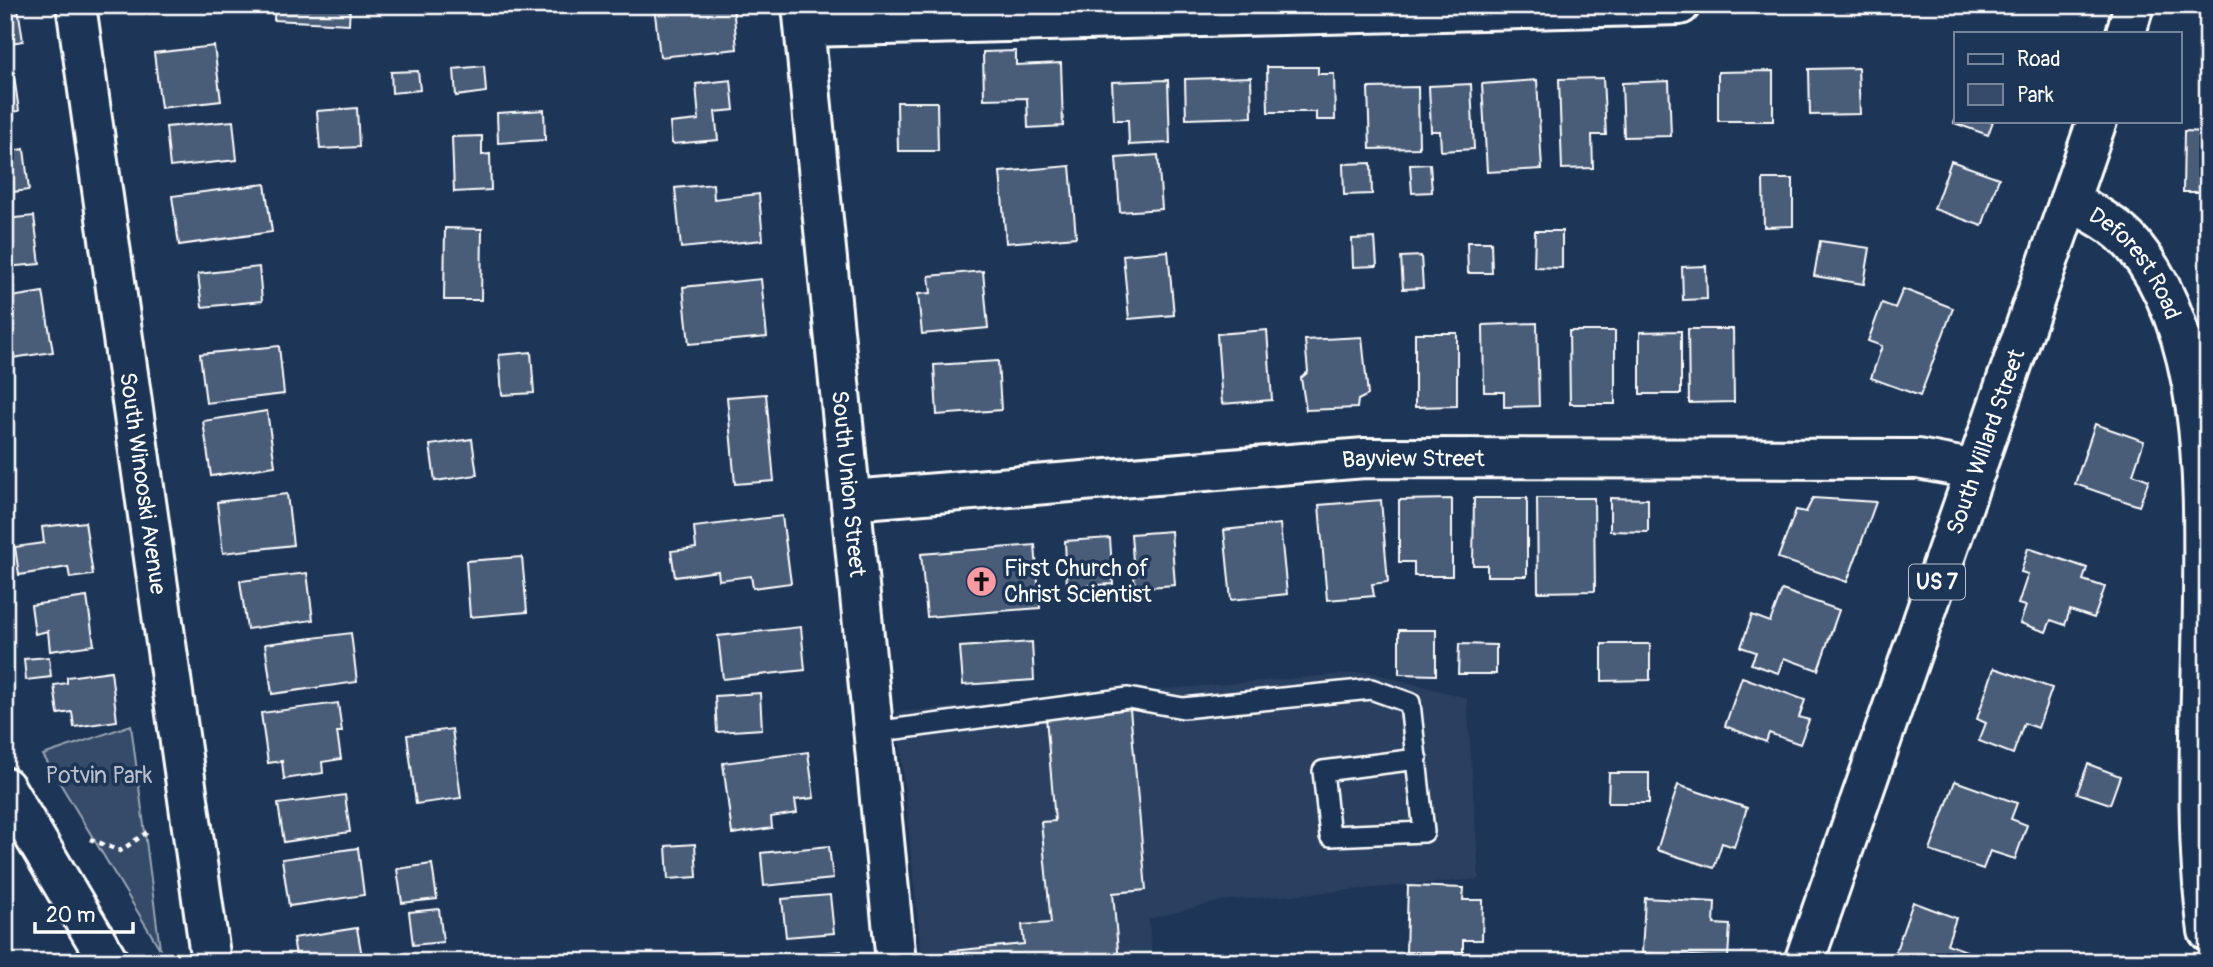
<svg xmlns="http://www.w3.org/2000/svg" width="2213" height="967" font-family="Pangolin,sans-serif">
  <rect width="100%" height="100%" fill="#1d3557"/>
  <filter id="ink" filterUnits="userSpaceOnUse"><feTurbulence type="fractalNoise" baseFrequency=".0143" numOctaves="2"/><feDisplacementMap in="SourceGraphic" scale="14" xChannelSelector="R" yChannelSelector="G"/><feConvolveMatrix kernelMatrix="1 2 1 2 8 2 1 2 1" color-interpolation-filters="sRGB"/></filter>
  <g filter="url(#ink)">
    <path fill="#2a4161" d="M1368 672 1467 698 1479 879 1221 901 1149 919 1152 962H922L897 712Z"/>
    <path fill="#364b69" stroke="#9aa5b4" stroke-width="2" d="M131 725 160 949 43 755Z"/>
    <g fill="#4a5d79" stroke="#fff" stroke-width="2">
      <path d="M275 5H350L349 24 274 20Z"/>
      <path d="M654 5H733L737 49 660 57Z"/>
      <path d="M18 8 23 41 5 44V9Z"/>
      <path d="M214 46 221 101 161 108 154 53Z"/>
      <path d="M1016 51V65L1061 63 1063 126 1028 128 1027 98 984 99 983 52Z"/>
      <path d="M484 66 486 92 456 96 454 69Z"/>
      <path d="M1267 67H1318V74H1334L1335 120H1316V112H1268Z"/>
      <path d="M1858 68 1860 114 1810 115 1809 69Z"/>
      <path d="M13 69 19 111 5 113V70Z"/>
      <path d="M418 71 420 90 392 93 391 72Z"/>
      <path d="M1773 71V121H1718V72Z"/>
      <path d="M1251 77 1252 117 1186 119 1185 79Z"/>
      <path d="M1603 78 1606 135H1592L1593 168 1562 169 1559 79Z"/>
      <path d="M731 80 734 110 715 112 718 140 672 144 670 123 699 120 696 84Z"/>
      <path d="M1168 80 1170 143 1129 145 1128 120H1114L1112 82Z"/>
      <path d="M1537 80 1542 169 1487 172 1482 84Z"/>
      <path d="M1669 81 1671 136 1624 137 1622 83Z"/>
      <path d="M1471 84 1474 149 1441 151 1440 131H1431L1429 86Z"/>
      <path d="M1418 87 1419 148 1370 149 1368 88Z"/>
      <path d="M897 102H937L938 151H898Z"/>
      <path d="M357 108 359 147 320 149 317 111Z"/>
      <path d="M544 110 545 140 498 143 497 113Z"/>
      <path d="M1956 118V121H1993L1988 135 1954 123Z"/>
      <path d="M233 121 237 160 170 167 166 127Z"/>
      <path d="M2184 131 2208 132V192H2183Z"/>
      <path d="M482 136V155L490 154 491 190 454 192 452 137Z"/>
      <path d="M24 149 29 190 5 193V152Z"/>
      <path d="M1158 155 1162 209 1120 212 1116 158Z"/>
      <path d="M1951 161 1999 178 1982 226 1934 209Z"/>
      <path d="M1371 163 1372 194 1344 195 1343 164Z"/>
      <path d="M1430 164 1432 192 1412 193 1410 165Z"/>
      <path d="M1070 166 1076 237 1006 243 1000 172Z"/>
      <path d="M1763 179H1793V226L1764 227Z"/>
      <path d="M265 184 272 232 179 245 172 196Z"/>
      <path d="M713 184 714 199 759 194 763 240 681 248 675 188Z"/>
      <path d="M34 216 40 264 5 267V219Z"/>
      <path d="M445 228 482 229 481 300H444Z"/>
      <path d="M1535 231H1562V268L1534 267Z"/>
      <path d="M1375 238 1377 266 1353 267 1352 239Z"/>
      <path d="M1820 241 1870 248 1864 284 1814 276Z"/>
      <path d="M1467 242H1491L1492 273H1468Z"/>
      <path d="M1168 251 1174 315 1129 319 1123 255Z"/>
      <path d="M1421 256 1423 288 1403 289 1401 257Z"/>
      <path d="M1706 266 1707 299 1683 300 1682 267Z"/>
      <path d="M259 267 262 301 202 307 198 274Z"/>
      <path d="M983 271 988 328 922 334 918 294 931 293 929 276Z"/>
      <path d="M761 279 767 337 689 344 683 287Z"/>
      <path d="M1903 289 1953 308 1920 396 1871 378 1882 346 1868 341 1882 303 1895 308Z"/>
      <path d="M43 292 53 352 5 359V298Z"/>
      <path d="M1537 323 1539 406 1504 407V392H1484L1483 325Z"/>
      <path d="M1688 329H1733L1734 402 1689 403Z"/>
      <path d="M1267 330 1272 400 1222 404 1217 334Z"/>
      <path d="M1569 331H1615V404H1570Z"/>
      <path d="M1681 331V394H1640V332Z"/>
      <path d="M1415 333H1457V406L1415 407Z"/>
      <path d="M1362 337 1368 395 1358 400 1357 408 1306 410 1301 378 1308 372 1305 340Z"/>
      <path d="M279 346 284 394 206 403 200 354Z"/>
      <path d="M531 352 534 393 502 395 499 355Z"/>
      <path d="M998 361 1001 410 937 415 934 365Z"/>
      <path d="M766 394 774 481 735 484 727 397Z"/>
      <path d="M267 411 275 466 211 476 203 421Z"/>
      <path d="M2095 424 2144 441 2133 474 2149 480 2139 506 2075 484Z"/>
      <path d="M472 439 477 475 435 481 430 445Z"/>
      <path d="M287 494 293 545 223 553 217 502Z"/>
      <path d="M1474 498H1527V576H1487V565H1473Z"/>
      <path d="M1537 498H1594L1595 591 1538 592Z"/>
      <path d="M1610 498 1648 499V532L1610 531Z"/>
      <path d="M1813 498 1876 502 1847 582 1778 558 1796 510 1806 512Z"/>
      <path d="M1452 499V576H1414V562H1399V500Z"/>
      <path d="M1381 500 1388 582 1372 584 1374 596 1327 600 1319 505Z"/>
      <path d="M782 516 791 583 753 588 751 576 719 580 718 571 675 577 671 551 696 548 694 527Z"/>
      <path d="M85 522 93 575 70 578 68 567 19 575 15 547 44 543 42 527Z"/>
      <path d="M1280 524 1287 594 1231 600 1224 530Z"/>
      <path d="M1171 531 1175 585 1135 588 1131 534Z"/>
      <path d="M1110 538 1113 584 1067 587 1065 541Z"/>
      <path d="M1035 545 1040 608 927 617 921 554Z"/>
      <path d="M2028 548 2087 568 2083 580 2105 587 2094 618 2070 610 2065 625 2051 620 2046 632 2020 623 2026 606 2018 604 2028 574 2021 572Z"/>
      <path d="M522 557 527 612 470 617 466 561Z"/>
      <path d="M307 573 313 620 247 629 240 581Z"/>
      <path d="M1782 590 1839 610 1818 670 1784 658 1778 673 1751 664 1756 652 1741 647 1752 615 1770 622Z"/>
      <path d="M87 597 94 645 50 651 48 631 35 634 31 605Z"/>
      <path d="M801 627 805 670 723 679 718 636Z"/>
      <path d="M1399 630H1436V675L1399 674Z"/>
      <path d="M351 633 357 682 272 694 265 644Z"/>
      <path d="M1032 642 1034 680 963 685 960 647Z"/>
      <path d="M1459 644 1496 645V674H1458Z"/>
      <path d="M1602 644H1650V680L1602 681Z"/>
      <path d="M49 657 51 677 26 680 24 659Z"/>
      <path d="M1994 668 2052 688 2038 728 2024 723 2013 754 1979 741 1986 723 1977 719Z"/>
      <path d="M111 671 117 721 74 727 72 712 58 714 54 685 67 683V677Z"/>
      <path d="M1742 677 1805 700 1799 717 1809 720 1800 744 1769 733 1766 742 1725 726Z"/>
      <path d="M760 693 762 729 717 732 715 696Z"/>
      <path d="M338 703 342 732H337L341 759 322 762 323 773 284 779 282 761 268 763 261 713Z"/>
      <path d="M1130 709 1146 890 1113 893 1119 962H952L951 951 1024 944 1022 925 1051 923 1041 822 1055 821 1046 717Z"/>
      <path d="M452 729 461 798 416 804 407 735Z"/>
      <path d="M808 752 814 798 795 800 797 813 771 817 772 828 732 834 723 763Z"/>
      <path d="M2088 764 2120 776 2110 804 2077 793Z"/>
      <path d="M1609 773H1649V803H1608Z"/>
      <path d="M1955 781 2017 803 2011 819 2027 825 2015 859 1990 851 1983 869 1930 851Z"/>
      <path d="M1678 785 1747 808 1734 847 1722 843 1714 868 1657 850Z"/>
      <path d="M345 795 350 832 284 842 278 804Z"/>
      <path d="M695 844 697 877 668 879 666 846Z"/>
      <path d="M829 846 833 879 764 886 761 853Z"/>
      <path d="M358 848 364 895 289 906 282 859Z"/>
      <path d="M432 864 437 899 402 903 397 869Z"/>
      <path d="M1408 886 1464 888 1463 900H1483L1482 940H1463V952H1406Z"/>
      <path d="M830 895 834 933 786 937 782 899Z"/>
      <path d="M1645 898 1715 902 1714 924 1730 925 1728 958 1642 953Z"/>
      <path d="M1913 902 1956 918 1947 944 1972 953 1968 962H1906L1907 957 1895 953Z"/>
      <path d="M439 909 443 942 413 945 409 912Z"/>
      <path d="M357 928 363 962H297L293 938Z"/>
      <path d="M841 951 842 962H765L764 959Z"/>
      <path d="M724 952V962H687L686 954Z"/>
    </g>
    <g fill="none" stroke-linecap="round" stroke-linejoin="round">
      <defs>
        <path id="lane" d="M874 732 1128 698 1183 708 1371 689 1410 703 1424 832 1330 836 1323 771 1417 759"/>
        <g id="street">
          <path d="M805 27 1680 5"/>
          <path id="s1" d="M2069 201C2093 213 2116 225 2134 246 2208 336 2204 488 2203 598 2202 708 2193 822 2208 931"/>
          <path id="s2" d="M851 500 1365 458 1918 459 1976 470"/>
        </g>
        <g id="secondary">
          <path id="s3" d="M76 5 211 962"/>
          <path id="s4" d="M802 5 896 962"/>
          <path d="M5 787 109 962"/>
        </g>
        <g id="primary">
          <path d="M2126 33 2134 5"/>
          <path id="s5" d="M1804 962 2097 121"/>
        </g>
      </defs>
      <use href="#lane" stroke="#fff" stroke-width="24"/>
      <use href="#street" stroke="#fff" stroke-width="44"/>
      <use href="#secondary" stroke="#fff" stroke-width="44"/>
      <use href="#primary" stroke="#fff" stroke-width="44"/>
      <path stroke="#fff" stroke-width="4.5" stroke-dasharray="5 5" stroke-linecap="butt" d="M90 839 120 851 149 831"/>
      <use href="#lane" stroke="#1d3557" stroke-width="19"/>
      <use href="#street" stroke="#1d3557" stroke-width="38"/>
      <use href="#secondary" stroke="#1d3557" stroke-width="38"/>
      <use href="#primary" stroke="#1d3557" stroke-width="38"/>
    </g>
  </g>
  <defs>
    <symbol id="church-disc" viewBox="-11 -11 22 22"><circle r="9.5" fill="#ff9aa2" stroke="#1d3557"/><path d="M-1.2-6h2.4v3.5h3.3v2.4h-3.3V6h-2.4V-.1h-3.3v-2.4h3.3Z" fill="#111"/></symbol>
  </defs>
  <g fill-rule="evenodd">
    <use href="#church-disc" x="964" y="564" width="35" height="35"/>
  </g>
  <g text-anchor="middle" stroke-width="7" stroke-linejoin="round" paint-order="stroke">
    <rect fill="#1d3557" stroke="#bbc2cd" stroke-width="2" x="1909" y="564.5" width="56" height="35" rx="5"/>
    <g font-size="21" font-weight="bold" fill="#fff">
      <text x="1937" y="589">US 7</text>
    </g>
    <g font-size="23" fill="#fff" stroke="#1d3557">
      <text dy="8" stroke="none"><textPath href="#s1" startOffset="94">Deforest Road</textPath></text>
      <text dy="8" stroke="none"><textPath href="#s5" startOffset="551">South Willard Street</textPath></text>
      <text dy="8" stroke="none"><textPath href="#s2" startOffset="564">Bayview Street</textPath></text>
      <text dy="8" stroke="none"><textPath href="#s3" startOffset="483">South Winooski Avenue</textPath></text>
      <text dy="8" stroke="none"><textPath href="#s4" startOffset="481">South Union Street</textPath></text>
    </g>
    <g font-size="23" fill="#fff" stroke="#1d3557" text-anchor="start">
      <text x="1004" y="576">First Church of<tspan x="1004" dy="26">Christ Scientist</tspan></text>
    </g>
    <g font-size="23" fill="#b9c0ca" stroke="#1d3557">
      <text x="99" y="783">Potvin Park</text>
    </g>
  </g>
  <rect width="2213" height="967" fill="none" stroke="#1d3557" stroke-width="28"/>
  <rect x="14" y="14" width="2185" height="939" fill="none" stroke="#fff" stroke-width="2.5" filter="url(#ink)"/>
  <rect x="1954" y="32" width="228" height="91" fill="#1d3557" stroke="#77869a" stroke-width="2"/>
  <rect x="1968" y="54" width="35" height="10" fill="#1d3557" stroke="#77869a" stroke-width="2"/>
  <text x="2017" y="66" font-size="21" fill="#ffffff">Road</text>
  <rect x="1968" y="84" width="35" height="21" fill="#364b69" stroke="#77869a" stroke-width="2"/>
  <text x="2017" y="102" font-size="21" fill="#ffffff">Park</text>
  <path d="M35 922v10h98v-10" fill="none" stroke="#ffffff" stroke-width="3.5"/>
  <text x="46" y="922" font-size="21" fill="#ffffff" stroke="#1d3557" stroke-width="5" paint-order="stroke">20 m</text>
</svg>
